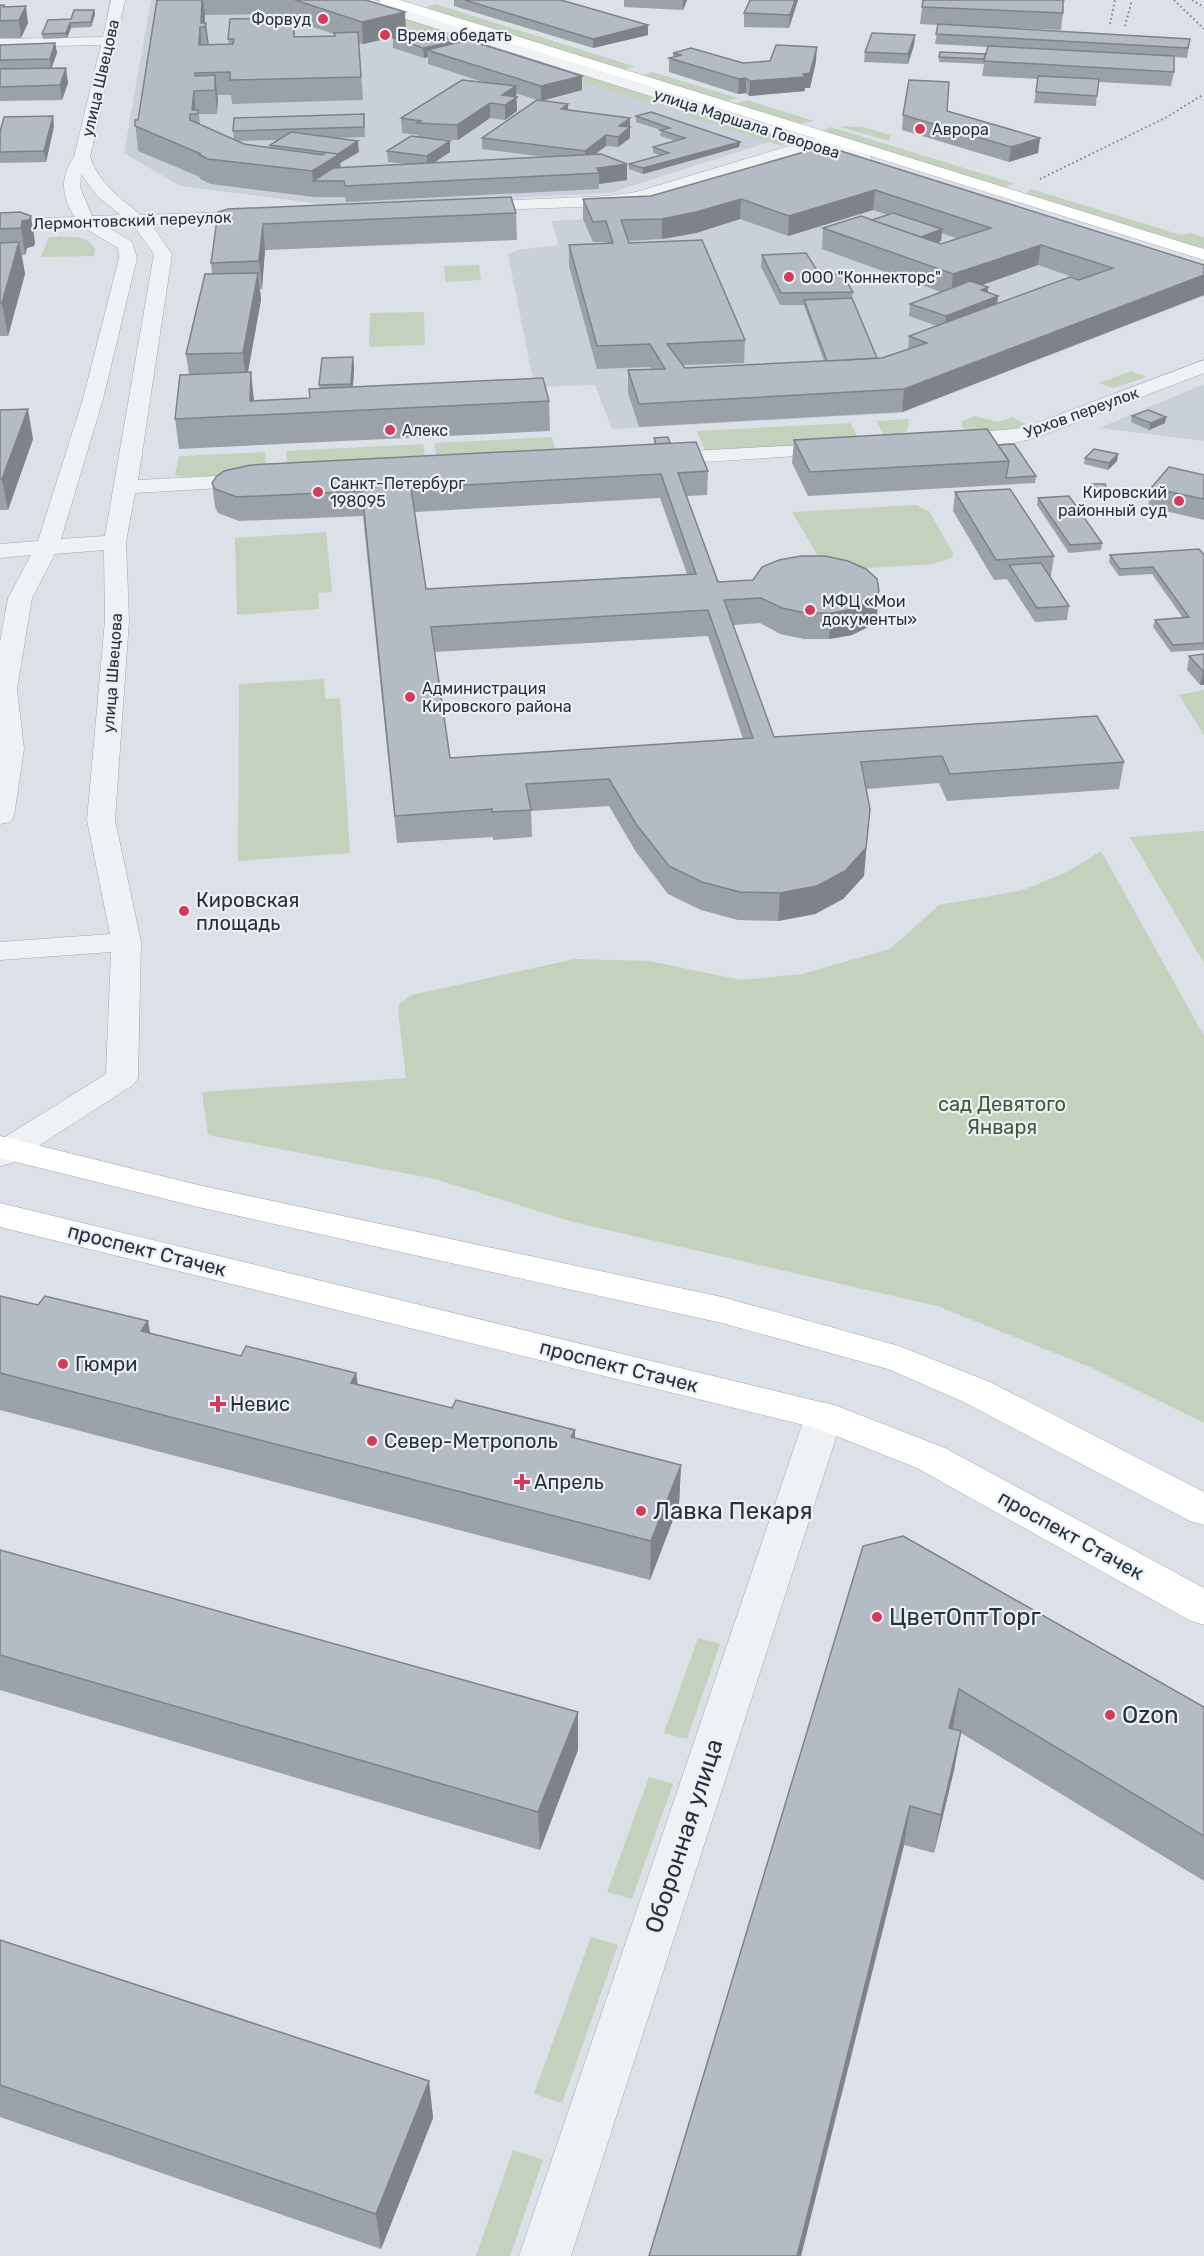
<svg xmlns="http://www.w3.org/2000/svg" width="1204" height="2256" font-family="Rubik,sans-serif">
  <rect width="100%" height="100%" fill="#dce1e7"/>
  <g fill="#cad0d9">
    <path d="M151 0H333L775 140 610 193 336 206 180 186 124 153Z"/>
    <path d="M796 163 1204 286V296L902 413 612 429 595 385 542 387 533 380 508 254 517 250 558 245 552 221 649 216Z"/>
    <path d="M1204 384V441L1099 428Z"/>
  </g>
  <g fill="#c3d1bd">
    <path d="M325 0H346L660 99 650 104Z"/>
    <path d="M435 4 633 66V67L624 70 424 8Z"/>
    <path d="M652 72 738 98 725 101 642 75Z"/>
    <path d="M747 100 814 121 798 124 734 104Z"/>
    <path d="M700 112 791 141 782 146 687 116Z"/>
    <path d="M838 126 862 127 891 135 889 141 1024 181Z"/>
    <path d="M831 127 1016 184 1002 187 822 131Z"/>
    <path d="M1031 189 1181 235 1190 233 1204 237V250L1025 194Z"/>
    <path d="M49 237C64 237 85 233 95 248L94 256 41 257Z"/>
    <path d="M479 265 481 280 446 282 444 266Z"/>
    <path d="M424 312 425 345 369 347 370 313Z"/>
    <path d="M1131 371 1147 377 1113 388 1099 383Z"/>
    <path d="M975 416 998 422 1012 417 1026 424C1017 432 973 433 962 427L961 422Z"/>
    <path d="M909 419 907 431 887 440 876 421Z"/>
    <path d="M850 423 861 443 705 451 697 431Z"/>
    <path d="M552 437 555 449 436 455 434 443Z"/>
    <path d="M423 444 426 461 288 471 286 451Z"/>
    <path d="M265 452 266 474 187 478 175 475 179 456Z"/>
    <path d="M916 505 929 511 953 553 952 558 932 564 853 569 821 561 792 512Z"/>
    <path d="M326 532 332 592 318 593 319 609 237 615 235 538Z"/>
    <path d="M324 679 325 699 340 698 350 853 238 861 239 684Z"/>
    <path d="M1204 690V735L1179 695Z"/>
    <path d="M1204 831V963L1130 837Z"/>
    <path d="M1101 851 1204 1036V1423L1090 1367 937 1306 573 1222 435 1179 208 1135 202 1092 406 1078 398 1009 400 1003 412 995 575 959 649 961 741 980 802 974 890 949 939 905 1023 890 1067 872Z"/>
    <path d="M698 1638 720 1644 687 1739 664 1733Z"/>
    <path d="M649 1777 673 1784 632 1899 607 1892Z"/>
    <path d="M591 1937 618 1945 562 2103 534 2094Z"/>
    <path d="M513 2150 543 2160 510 2256H476Z"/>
  </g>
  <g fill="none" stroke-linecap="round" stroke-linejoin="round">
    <defs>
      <g id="minor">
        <path d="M111 0H125L90 157C100 184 119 197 141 215L262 211 268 212 270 216 268 220 262 221 151 224 172 254 138 480 257 474 265 475 268 480 265 485 257 486 135 493 126 542 129 620 115 820 141 942 138 1078 133 1085 12 1163 0 1166V1140L106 1074 111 952 0 960V942L110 934 87 820 105 620 104 550 55 554 32 598 17 689 24 749 14 816 10 822 0 824V642L8 598 31 555 0 558V544L38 541 83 399 119 258 118 248 83 227 0 229V219L75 217C61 196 60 177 74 157L101 45 0 47V39L103 37ZM81 174 98 197 121 215 92 216 80 187ZM133 225 154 254 105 536 61 539 103 399 137 258 132 242 106 226Z"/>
        <path d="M353 0H374L815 139H826L828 142 870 156 872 159 864 164 815 149 638 202 607 206 463 211 461 207 469 202 607 196 636 192 799 143 355 3Z"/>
        <path d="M1204 360V373L1038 437 1014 443 949 447 942 445 939 441 942 437 949 435 1024 428Z"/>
        <path d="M838 443 845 445 849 449 845 453 656 465 649 463 645 459 649 455 656 453Z"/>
        <path d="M824 1402 837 1406 843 1416 571 2256H519L805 1416 811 1406Z"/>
      </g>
      <g id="major">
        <path d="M379 0H400L1204 249V260L381 3Z"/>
        <path d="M0 1136 198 1185 722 1297 899 1346 990 1382 1204 1492V1525L1190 1521 964 1402 888 1369 722 1323 198 1207 0 1158Z"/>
        <path d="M0 1203 837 1406 945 1448 1204 1588V1625L1189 1620 917 1468 816 1428 0 1227Z"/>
      </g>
    </defs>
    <use href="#minor" stroke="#a2a8b1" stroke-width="1"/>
    <use href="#major" stroke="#9ba6b3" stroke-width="1"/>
    <use href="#minor" fill="#eff2f5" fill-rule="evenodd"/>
    <use href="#major" fill="#fff" fill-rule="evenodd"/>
    <g stroke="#758291" stroke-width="2" stroke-dasharray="1.5 3" stroke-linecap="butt">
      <path d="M1174 0 1204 29"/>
      <path d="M1192 0 1204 7"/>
      <path d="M1110 24 1115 0"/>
      <path d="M1125 26 1132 0"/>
      <path d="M1040 179 1167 117 1204 94"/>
    </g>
  </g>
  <g fill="#9ba1a9" fill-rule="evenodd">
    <path d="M157 0H366L406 34 363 44 359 43 363 100 232 104 231 95H217V114H199L200 125 234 140 233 131 364 114 365 137 338 138 359 152 340 163 341 167 406 164 388 162 387 151 418 137V135L402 133 401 118 483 82 428 64V57L424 58 393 48V38L456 43 582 90 541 101 568 104V110L630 118V138L618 147 606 146 595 154 627 164V180L599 184V189L346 202 345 197H314L211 184 200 179V177L138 151 135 120H138ZM275 14 285 18 228 39 229 44 208 45 206 23H205V15ZM294 21 334 34 335 36 295 37ZM516 93 540 101 482 138V149L545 157 434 163 450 152 436 139 458 140 490 118 505 120 517 111ZM278 140 270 145V148L244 144 237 141Z"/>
    <path d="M454 0H561L648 25V35L593 48 454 6Z"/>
    <path d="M624 0H687L683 10 624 7Z"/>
    <path d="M798 0 789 28 744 27V13Z"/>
    <path d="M923 0H1065L1064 3H1063V13L1061 30 991 27 1190 39 1187 58 1174 57V72L1171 86 1098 82 1096 106 1034 103 1038 79 982 76 984 64 939 62V57L985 54 987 47 935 44 938 25 920 24Z"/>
    <path d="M0 5H4L5 7 28 23 21 38H0Z"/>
    <path d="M94 10 95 14 91 27 71 28 67 38 43 39 42 34Z"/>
    <path d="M915 35 914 45 908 64 864 62 865 52Z"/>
    <path d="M55 43 57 53 51 69 68 83 62 100 0 101V45Z"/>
    <path d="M673 53 743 63 816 61 810 88H805V91L749 96 746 93 738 94 669 72V58L673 57Z"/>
    <path d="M947 111 1040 138 1038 153 1009 162 902 130 903 115Z"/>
    <path d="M636 116 740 142 739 147 643 174 629 169V164L660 155 653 153V147L676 141 660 136 661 130 636 122Z"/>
    <path d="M54 126 46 162 0 163V132Z"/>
    <path d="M825 146 1204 265V295L902 412 639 427 628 393V370L651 369 650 367 597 369 569 266V245L607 243 606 242H593L583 219V199L651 196ZM873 210 888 215 872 220 823 228 822 249 941 292 910 304 909 316 937 326 909 336 908 349 882 358H877L852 298 853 292 820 275 762 255 761 267 780 305H804L824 361 685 368 683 365 744 363 745 340 629 243 628 241 662 239 696 233 740 219 788 236ZM942 233 958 239 941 244 936 243 941 241ZM1038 265 1081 280 998 304 988 292V287L982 285Z"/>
    <path d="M20 212 35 242 34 246 27 248 25 255H22L25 274 8 336H0V213Z"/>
    <path d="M218 212 516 213 517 240 265 250 262 289H260L261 300 248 372 254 401 310 398 320 389 319 385 353 357 354 369 353 387 549 401 550 431 179 449 175 419 189 375 186 354 212 273 211 263Z"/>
    <path d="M0 410 33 439 8 510H0Z"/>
    <path d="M1132 416 1166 417 1165 423 1149 430 1131 422Z"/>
    <path d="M654 438 670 443 708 471 707 495 686 496 718 582 877 616 868 627 852 635 829 639H804L780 634 760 623 733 625 774 737 1124 762 1119 789 947 801 939 783 866 789 864 876 843 899 815 914 778 921 738 920 701 910 668 894 636 852 609 806 531 811 532 837 493 840V837L397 843 363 516 239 521 218 513 215 507 212 483 654 444ZM660 498 687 574 426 589 415 512ZM708 636 743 739 450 758 435 652Z"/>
    <path d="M794 440 998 445 1036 476 1035 483 808 496 792 463Z"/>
    <path d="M1118 454 1117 461 1108 470 1084 464 1085 458Z"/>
    <path d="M1204 475V520L1148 507 1151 488Z"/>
    <path d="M1092 484 1108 492 1107 499H1094L1091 490Z"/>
    <path d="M955 492 1054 556 1051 576H1050L1069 606 1067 620 1035 622 1007 579 994 580 953 511Z"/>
    <path d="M1038 498 1102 543 1101 550 1069 553 1037 505Z"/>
    <path d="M1110 555H1204V650L1171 652 1153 627 1155 620 1183 618 1152 574 1119 576 1109 562Z"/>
    <path d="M1204 654V685H1200L1187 670 1189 656Z"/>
    <path d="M0 1296 241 1356 356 1373 358 1384 452 1408 575 1430V1438L681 1465 679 1504 650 1580 0 1410Z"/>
    <path d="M863 1546 1204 1707V1881L961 1733 954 1770 934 1853 904 1845 801 2256H649Z"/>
    <path d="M0 1550 578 1712V1750L540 1850 0 1690Z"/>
    <path d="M0 1940 429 2081 433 2118 381 2249 0 2117Z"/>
  </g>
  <g fill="#7e8389">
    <path d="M202 0H203L205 15 204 27 201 23Z"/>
    <path d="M683 0H687L683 10Z"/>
    <path d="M795 0H798L789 28 790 15Z"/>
    <path d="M26 6 28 23 21 38 19 20Z"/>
    <path d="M94 10 95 14 91 27V22Z"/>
    <path d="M405 12 406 34 363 44 362 22Z"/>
    <path d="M70 23 71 28 67 38 66 33Z"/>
    <path d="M206 23 209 45 208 49 205 27Z"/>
    <path d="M648 25V35L593 48V39Z"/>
    <path d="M200 27 202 49 199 45Z"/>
    <path d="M915 35 914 45 908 64V54Z"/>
    <path d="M455 41 456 51 427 50 428 57 424 58 423 48Z"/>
    <path d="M55 43 57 53 51 69 50 59Z"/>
    <path d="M817 47 816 61 810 88H805V91L749 96 750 81 803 74Z"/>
    <path d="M66 68 68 83 62 100 60 85Z"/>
    <path d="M215 75 218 99 217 114 215 90Z"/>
    <path d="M582 76V90L541 101V86Z"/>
    <path d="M746 78V93L738 94 739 79Z"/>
    <path d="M516 86 517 111 505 120V105L502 95Z"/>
    <path d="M194 91 196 114 192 110Z"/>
    <path d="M490 103V118L458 140 457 125Z"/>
    <path d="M568 104V115L561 109Z"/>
    <path d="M53 116 54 126 46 162 44 151Z"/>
    <path d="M630 118V138L618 147 619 126Z"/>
    <path d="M606 135V146L585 162V151Z"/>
    <path d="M1040 138 1038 153 1009 162 1011 147Z"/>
    <path d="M358 141 359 152 340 163 342 179 313 181 312 171Z"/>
    <path d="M450 141V152L427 167V156Z"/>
    <path d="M740 142 739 147 643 174V168Z"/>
    <path d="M627 164V180L599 184V173L597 168Z"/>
    <path d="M875 190 873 210 788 236 789 216Z"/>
    <path d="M741 199 740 219 696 233 662 239V219Z"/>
    <path d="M31 216 35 242 34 246 27 248 25 255 21 228 22 221Z"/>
    <path d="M263 224 265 250 262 289 259 261Z"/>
    <path d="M942 229 941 241 920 248 921 237Z"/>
    <path d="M19 242 25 274 8 336 2 303Z"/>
    <path d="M1041 245 1038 265 951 296 953 274Z"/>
    <path d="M258 273 261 300 246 382 243 353Z"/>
    <path d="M1204 275V295L902 412 904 389Z"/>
    <path d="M988 287 987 299 981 290Z"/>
    <path d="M998 296 997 308 945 328 946 316Z"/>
    <path d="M353 357 354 369 352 397 351 384Z"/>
    <path d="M251 372 254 401H250Z"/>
    <path d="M28 409 33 439 8 510 2 479Z"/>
    <path d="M1166 417 1165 423 1149 430 1151 423Z"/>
    <path d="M1118 454 1117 461 1108 470 1109 463Z"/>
    <path d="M879 591 877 616 868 627 852 635 829 639 831 613Z"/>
    <path d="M1203 671H1204V685H1200Z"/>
    <path d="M870 809 864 876 843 899 815 914 778 921 780 893Z"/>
    <path d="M148 1321 155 1360 141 1331Z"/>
    <path d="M356 1373 360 1412 351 1383Z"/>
    <path d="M575 1430V1469L571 1437Z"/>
    <path d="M681 1465 679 1504 650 1580 651 1541Z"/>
    <path d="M959 1689 953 1728 943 1767 949 1728Z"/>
    <path d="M578 1712V1750L540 1850 538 1812Z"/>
    <path d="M961 1731 954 1770 934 1853 941 1815Z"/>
    <path d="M910 1806 904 1845 801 2256H797Z"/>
    <path d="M429 2081 433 2118 381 2249 376 2214Z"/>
  </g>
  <g fill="#b4bbc4" stroke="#7e8389" stroke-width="1.5" fill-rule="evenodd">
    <path d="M157 0H202L201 23H206L205 27H200L199 45 233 44 234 39H228L230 19 294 18V37L335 36 334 33 358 32 361 77 230 80V72L195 73V76L215 75V90L194 91 192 110H198V114H190V120L244 144 323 155 326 152 340 154 312 171 208 159 198 154H201L135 126V120H138Z"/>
    <path d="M295 0H366L405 12 362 22Z"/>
    <path d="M465 0H561L648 25 593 39Z"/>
    <path d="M750 0H795L790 15 744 13Z"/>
    <path d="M923 0H1063V13L922 7Z"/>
    <path d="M0 5H4L3 7 26 6 19 20 0 21Z"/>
    <path d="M74 10H94L91 22 70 23 66 33 42 34 48 20 71 19Z"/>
    <path d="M938 24 1190 39 1188 48 936 34Z"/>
    <path d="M424 31 455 41 423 48 393 38Z"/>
    <path d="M872 33 915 35 908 54 865 52Z"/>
    <path d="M468 40 582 76 541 86 427 50Z"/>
    <path d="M55 43 50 59 0 60V45Z"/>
    <path d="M776 45 817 47 810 73 803 74 806 77 750 81 746 78 739 79 669 58 682 55 673 53 691 48 743 63 770 61Z"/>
    <path d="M988 46 1174 56V72L984 61Z"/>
    <path d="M940 52 985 54 984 59 939 57Z"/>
    <path d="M66 68 60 85 0 87V69Z"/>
    <path d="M1038 76 1099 79 1097 96 1036 92Z"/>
    <path d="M462 80 516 86 502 95 517 97 505 105 490 103 457 125 417 123 421 121 401 118Z"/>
    <path d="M909 80 949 82 947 111 1040 138 1011 147 903 115Z"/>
    <path d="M537 100 568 104 561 109 630 118 619 126 630 127 618 137 606 135 585 151 482 138Z"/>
    <path d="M651 112 740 142 643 168 629 164 669 153 653 147 685 138 660 130 670 128 636 116Z"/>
    <path d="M364 114V127L233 131 234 118Z"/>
    <path d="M53 116 44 151 0 152V132L4 117Z"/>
    <path d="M291 132 358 141 338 154 270 145Z"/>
    <path d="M411 136 450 141 427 156 387 151Z"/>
    <path d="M825 146 1204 265V275L904 389 639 404 628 370 665 369 650 344 597 346 569 245 613 243 606 221 593 222 583 199 651 196ZM875 190 991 228 941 244 861 216 823 228 953 274 1041 245 1113 268 1079 280 1070 277 909 336 927 343 882 358 685 368 667 344 745 340 702 240 629 243 621 220 662 219 696 212 741 199 789 216Z"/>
    <path d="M601 154 627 164 597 168 599 173 345 186 344 181H313L333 168Z"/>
    <path d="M511 197 516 213 263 224 259 261 211 263 218 212 228 209Z"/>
    <path d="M20 212 31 216 29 220 22 221 21 228 0 229V213Z"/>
    <path d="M893 213 942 229 921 237 872 220Z"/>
    <path d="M19 242 2 303H0V243Z"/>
    <path d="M806 253 820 275 842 274 853 292 781 293 762 255Z"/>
    <path d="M258 273 243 353 186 354 205 274Z"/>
    <path d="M970 281 988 287 981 290 998 296 946 316 910 304Z"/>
    <path d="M852 298 877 358 827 361 804 300Z"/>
    <path d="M353 357 351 384 319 385 322 358Z"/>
    <path d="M251 372 250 401 310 398 309 389 543 378 549 401 175 419 180 375Z"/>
    <path d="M28 409 2 479H0V410Z"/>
    <path d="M1148 410 1166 417 1151 423 1132 416Z"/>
    <path d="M987 429 1009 461 810 472 794 440Z"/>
    <path d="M668 437 670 443 656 444 654 438Z"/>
    <path d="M696 442 708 471 678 473 718 582 753 580 762 567 779 560 801 556H825L848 561 866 569 877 579 879 591 871 601 854 609 831 613H806L782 608 761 598 724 600 774 737 1097 716 1124 762 950 774 942 756 861 762 870 809 866 848 845 871 817 886 780 893 740 892 702 882 669 866 636 824 609 779 526 784 531 810 492 812V809L395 816 362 491 237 497 215 489 212 483 216 477 224 471 251 465ZM661 474 696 574 426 589 411 488ZM708 610 753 738 450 758 431 627Z"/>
    <path d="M1014 444 1036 476 1006 478 1009 461 998 445Z"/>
    <path d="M1094 449 1118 454 1109 463 1085 458Z"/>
    <path d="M1169 467 1204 475V499L1151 488Z"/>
    <path d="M1092 484H1105L1108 492H1095Z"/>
    <path d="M1010 489 1054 556 996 560 955 492Z"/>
    <path d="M1069 496 1102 543 1070 545 1038 498Z"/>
    <path d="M1199 549 1204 555V643L1173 645 1155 620 1189 617 1153 567 1120 569 1110 555Z"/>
    <path d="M1041 563 1069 606 1037 608 1009 565Z"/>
    <path d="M1204 654V671H1203L1189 656Z"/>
    <path d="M0 1296 38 1305 45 1296 148 1321 141 1331 241 1356 246 1346 356 1373 351 1383 452 1408 456 1400 575 1430 571 1437 681 1465 651 1541 0 1373Z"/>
    <path d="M903 1536 1204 1707V1836L959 1689 949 1728 961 1731 941 1815 910 1806 797 2256H649L863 1546Z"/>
    <path d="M0 1550 578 1712 538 1812 0 1655Z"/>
    <path d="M0 1940 429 2081 376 2214 0 2085Z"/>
  </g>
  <g fill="#d23c5b" stroke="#ecf0f5" stroke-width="2">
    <circle cx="323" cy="19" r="6"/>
    <circle cx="385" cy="35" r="6"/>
    <circle cx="920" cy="129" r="6"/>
    <circle cx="789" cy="277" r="6"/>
    <circle cx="390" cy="430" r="6"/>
    <circle cx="318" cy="492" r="6"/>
    <circle cx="1179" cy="501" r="6"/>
    <circle cx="810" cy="610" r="6"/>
    <circle cx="410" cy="697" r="6"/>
    <circle cx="184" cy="911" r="6"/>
    <circle cx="63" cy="1364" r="6"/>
    <path d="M215 1395h6v6h6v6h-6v6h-6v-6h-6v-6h6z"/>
    <circle cx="372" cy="1441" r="6"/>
    <path d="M519 1473h6v6h6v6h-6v6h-6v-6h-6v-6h6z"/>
    <circle cx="641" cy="1511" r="6"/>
    <circle cx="877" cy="1617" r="6"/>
    <circle cx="1110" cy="1715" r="6"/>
  </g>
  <g text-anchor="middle" stroke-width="4.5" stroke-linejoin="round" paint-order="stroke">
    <g font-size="16" fill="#26303e" stroke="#ecf0f5" text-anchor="start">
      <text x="311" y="25" text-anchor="end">Форвуд</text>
      <text x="397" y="41">Время обедать</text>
      <text x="932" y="135">Аврора</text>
      <text x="801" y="283">ООО "Коннекторс"</text>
      <text x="402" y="436">Алекс</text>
      <text x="330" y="489">Санкт-Петербург<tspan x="330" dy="18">198095</tspan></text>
      <text x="1167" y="498" text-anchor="end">Кировский<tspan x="1167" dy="18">районный суд</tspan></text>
      <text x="822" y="607">МФЦ «Мои<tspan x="822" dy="18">документы»</tspan></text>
      <text x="422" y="694">Администрация<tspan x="422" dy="18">Кировского района</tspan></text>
    </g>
    <g font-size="16" fill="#26303e" stroke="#ecf0f5">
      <text transform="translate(100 78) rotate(-77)" y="6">улица Швецова</text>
      <text transform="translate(747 123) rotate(18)" y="6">улица Маршала Говорова</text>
      <text transform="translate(132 220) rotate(-2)" y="6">Лермонтовский переулок</text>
      <text transform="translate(1081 412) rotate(-20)" y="6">Урхов переулок</text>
      <text transform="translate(112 673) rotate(-86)" y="6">улица Швецова</text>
    </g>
    <g font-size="20" fill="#26303e" stroke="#ecf0f5" text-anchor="start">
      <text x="196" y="907">Кировская<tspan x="196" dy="23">площадь</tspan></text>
      <text x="75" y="1371">Гюмри</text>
      <text x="230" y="1411">Невис</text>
      <text x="384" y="1448">Север-Метрополь</text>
      <text x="534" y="1489">Апрель</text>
    </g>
    <g font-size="20" fill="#3c5a33" stroke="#ecf0f5">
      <text x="1002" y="1111">сад Девятого<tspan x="1002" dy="23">Января</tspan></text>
    </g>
    <g font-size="20" fill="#26303e" stroke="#ecf0f5">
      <text transform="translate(147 1250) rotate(14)" y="7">проспект Стачек</text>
      <text transform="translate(619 1366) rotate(14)" y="7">проспект Стачек</text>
      <text transform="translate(1071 1535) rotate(29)" y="7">проспект Стачек</text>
    </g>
    <g font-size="24" fill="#26303e" stroke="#ecf0f5" text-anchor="start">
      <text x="653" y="1519">Лавка Пекаря</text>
      <text x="889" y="1625">ЦветОптТорг</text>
      <text x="1122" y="1723">Ozon</text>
    </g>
    <g font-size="24" fill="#26303e" stroke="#ecf0f5">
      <text transform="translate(684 1836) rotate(-72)" y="8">Оборонная улица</text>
    </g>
  </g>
</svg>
